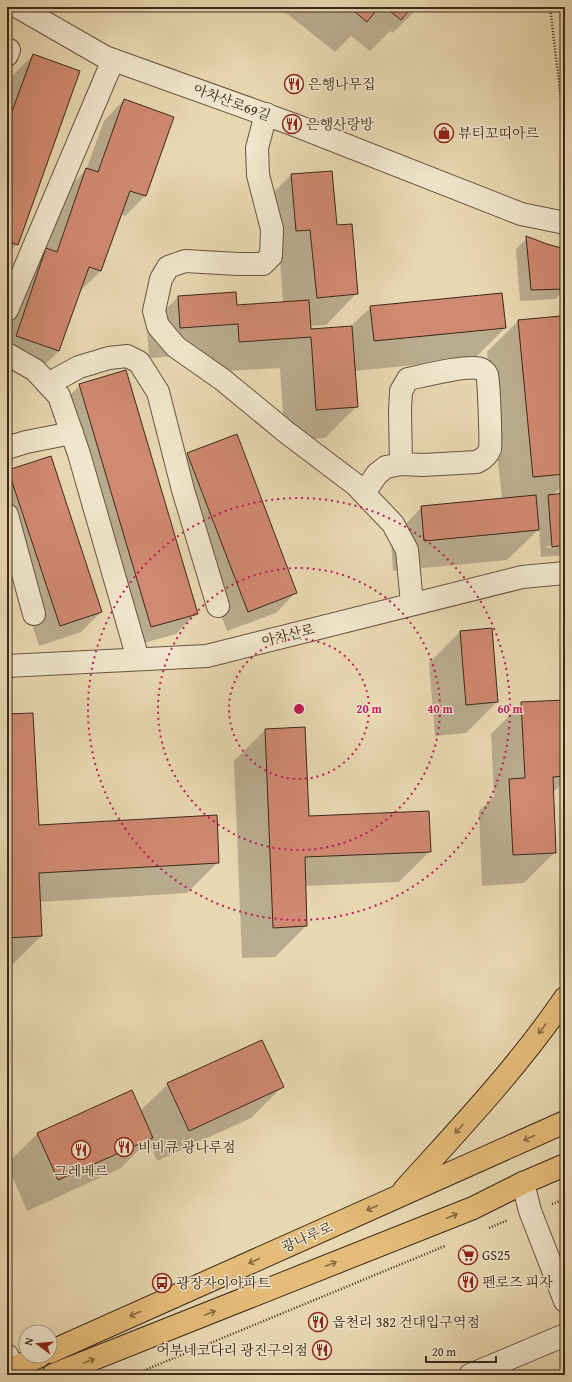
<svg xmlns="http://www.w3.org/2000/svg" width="572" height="1382" font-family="'Gentium Book Plus','Noto Serif KR',serif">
  <rect width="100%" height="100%" fill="#e8d8b2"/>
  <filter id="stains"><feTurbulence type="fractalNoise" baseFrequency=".005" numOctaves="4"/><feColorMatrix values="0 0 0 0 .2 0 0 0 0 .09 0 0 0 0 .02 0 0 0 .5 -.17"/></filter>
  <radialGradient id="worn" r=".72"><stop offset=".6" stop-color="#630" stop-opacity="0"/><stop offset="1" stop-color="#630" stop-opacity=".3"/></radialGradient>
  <g fill="#0003">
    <path d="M289 7H419L393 33 390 31 370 51 351 36 335 52 285 12Z"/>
    <path d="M33 55 17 244 7 254V91L13 75Z"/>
    <path d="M124 100 145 196 125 216 121 214 101 271 80 291 59 351 38 371 7 360V325L26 270 44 252 66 190 86 170 104 121Z"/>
    <path d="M291 175 336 226 357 293 326 325 309 326 310 330 350 327 371 307 505 328 474 359 354 371 356 407 325 438 285 441 280 368 208 372 207 354 149 358 147 328 178 297 236 306 283 303 280 260 260 206Z"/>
    <path d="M527 238 547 245 565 250V290L555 299 520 301 516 249Z"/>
    <path d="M518 321 565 363V483L553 495 565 494V544L547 546V548L565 546V555L541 557 539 529 507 560 393 571 391 539 422 507 502 500 487 352Z"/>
    <path d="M80 385 196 613 176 634 130 647 60 405Z"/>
    <path d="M188 454 296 592 276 613 227 631 168 474Z"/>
    <path d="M9 471 101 612 81 632 39 646 7 547V473Z"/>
    <path d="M491 630 497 702 466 733 435 736 429 663 460 632Z"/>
    <path d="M565 701V781L552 793 555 852 524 883 482 886 479 811 494 796 491 734 522 703Z"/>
    <path d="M7 715 38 826 218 862 187 893 39 902 41 936 10 967H7Z"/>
    <path d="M265 730 308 817 430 851 399 882 305 886 306 926 275 957 242 958 234 761Z"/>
    <path d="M168 1084 282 1087 251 1118 157 1161 148 1141 121 1168 27 1211 7 1164 37 1134 140 1111Z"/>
  </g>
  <g fill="#d08972" stroke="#3b2918">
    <path d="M349 7H379L367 22Z"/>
    <path d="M385 7H412L401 20Z"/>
    <path d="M33 54 80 71 18 245 7 241V125Z"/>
    <path d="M124 99 174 117 146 196 130 191 101 271 89 267 59 351 16 336 46 248 57 252 86 168 98 172Z"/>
    <path d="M332 171 337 225 352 224 358 294 317 298 310 230 296 231 291 174Z"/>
    <path d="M526 236 547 244 565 249V289L531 290Z"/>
    <path d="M236 292 237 305 309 300 311 329 352 326 358 407 316 410 311 337 239 342 238 324 180 328 178 296Z"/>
    <path d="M502 293 506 328 374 341 370 306Z"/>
    <path d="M561 316 565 353V474L533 477 518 320Z"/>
    <path d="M126 370 198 614 151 627 79 384Z"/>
    <path d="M237 434 297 593 248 612 187 453Z"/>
    <path d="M51 456 102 612 60 626 8 470Z"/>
    <path d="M565 493V545L552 547 548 495Z"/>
    <path d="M536 495 539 530 424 541 421 506Z"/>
    <path d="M492 628 498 702 466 705 460 631Z"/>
    <path d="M565 700V776L553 777 556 853 513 855 509 779 525 778 521 702Z"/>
    <path d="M33 713 39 825 217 815 219 863 39 873 42 936 7 938V714Z"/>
    <path d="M305 727 309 816 429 811 431 852 305 857 307 926 273 928 265 729Z"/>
    <path d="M262 1040 284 1087 189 1131 167 1083Z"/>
    <path d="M132 1090 153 1138 58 1180 37 1133Z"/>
  </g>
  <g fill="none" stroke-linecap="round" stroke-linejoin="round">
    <defs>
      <g id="minor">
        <path d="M18 7 105 57 292 124 521 214 565 223"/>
        <path d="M7 55 9 50"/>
        <path d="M266 114 257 148 258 175 272 229 271 256 263 264H238L185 261 168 267 161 279 154 311 158 326 176 347 223 380 286 432 356 485 393 524 407 550 412 604"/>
        <path d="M7 310 113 60"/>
        <path d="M7 354 35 370 59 396 79 454 138 659"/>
        <path d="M48 384 79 367 109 358 127 356 139 362 158 392 183 490 218 606"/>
        <path d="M7 448 26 442 72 433"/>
        <path d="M364 493 377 474 386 467 401 464 423 465 477 462C483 459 488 455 490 449 491 444 489 380 487 375 486 373 483 370 481 369 470 364 422 376 408 379L401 391 400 412 401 464"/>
        <path d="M7 515 34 614"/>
        <path d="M7 666 207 656 522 577 565 573"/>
        <path d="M523 1183 530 1211 565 1301"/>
        <path d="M7 1355 18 1375"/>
        <path d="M470 1375 565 1335"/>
      </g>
      <g id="major">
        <path d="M404 1190C460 1128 518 1067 565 998"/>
        <path d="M50 1352 565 1122"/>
        <path d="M7 1371 40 1356"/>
        <path d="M53 1375 473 1208 523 1183 565 1165"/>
      </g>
    </defs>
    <use href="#minor" stroke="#66553e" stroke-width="24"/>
    <use href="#major" stroke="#3b2918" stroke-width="24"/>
    <g stroke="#3b2918" stroke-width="2.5" stroke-dasharray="1 2" stroke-linecap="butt">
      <path d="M550 7 565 132"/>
      <path d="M552 1204 565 1199"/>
      <path d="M489 1228 508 1220"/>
      <path d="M133 1375 445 1246"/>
    </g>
    <use href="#minor" stroke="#f0e6cd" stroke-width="22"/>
    <use href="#major" stroke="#e4bc79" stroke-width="22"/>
  </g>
  <defs><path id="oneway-shaft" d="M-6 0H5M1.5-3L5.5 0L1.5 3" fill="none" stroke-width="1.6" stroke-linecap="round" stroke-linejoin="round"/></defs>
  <g stroke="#876b44">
    <use href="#oneway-shaft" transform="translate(542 1029) rotate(127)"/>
    <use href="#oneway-shaft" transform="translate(459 1129) rotate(132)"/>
    <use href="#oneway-shaft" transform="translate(529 1138) rotate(156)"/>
    <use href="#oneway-shaft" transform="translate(372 1208) rotate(156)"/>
    <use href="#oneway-shaft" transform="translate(452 1216) rotate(-22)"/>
    <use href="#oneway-shaft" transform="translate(254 1261) rotate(156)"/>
    <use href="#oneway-shaft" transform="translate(331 1264) rotate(-22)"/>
    <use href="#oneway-shaft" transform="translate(210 1313) rotate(-22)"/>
    <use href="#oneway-shaft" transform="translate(135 1314) rotate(156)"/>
    <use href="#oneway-shaft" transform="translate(89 1361) rotate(-22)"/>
  </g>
  <g fill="none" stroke="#c2185b" stroke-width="2" stroke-dasharray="2 4">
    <circle cx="299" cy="709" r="70"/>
    <circle cx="299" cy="709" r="141"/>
    <circle cx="299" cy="709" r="211"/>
  </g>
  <defs>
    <symbol id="restaurant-ring" viewBox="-11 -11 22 22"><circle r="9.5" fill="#f0e6cd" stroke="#8f2418" stroke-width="1.5"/><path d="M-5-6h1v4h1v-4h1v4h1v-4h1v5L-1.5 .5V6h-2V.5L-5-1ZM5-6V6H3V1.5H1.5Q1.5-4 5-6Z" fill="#8f2418"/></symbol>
    <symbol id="shop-ring" viewBox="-11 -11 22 22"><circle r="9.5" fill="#f0e6cd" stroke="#8f2418" stroke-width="1.5"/><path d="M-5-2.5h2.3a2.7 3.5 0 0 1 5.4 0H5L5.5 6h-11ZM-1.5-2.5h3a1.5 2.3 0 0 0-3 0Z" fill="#8f2418"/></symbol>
    <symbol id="supermarket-ring" viewBox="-11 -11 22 22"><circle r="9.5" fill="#f0e6cd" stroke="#8f2418" stroke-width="1.5"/><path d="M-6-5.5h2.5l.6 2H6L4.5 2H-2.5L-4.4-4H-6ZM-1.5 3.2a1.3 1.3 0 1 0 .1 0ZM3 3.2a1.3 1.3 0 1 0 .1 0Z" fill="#8f2418"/></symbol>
    <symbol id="bus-ring" viewBox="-11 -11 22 22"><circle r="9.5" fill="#f0e6cd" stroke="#8f2418" stroke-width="1.5"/><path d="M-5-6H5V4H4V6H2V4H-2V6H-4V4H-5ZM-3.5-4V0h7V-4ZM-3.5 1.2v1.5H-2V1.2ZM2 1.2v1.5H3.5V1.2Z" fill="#8f2418"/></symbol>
  </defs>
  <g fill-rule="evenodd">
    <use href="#restaurant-ring" x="283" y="73" width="22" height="22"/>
    <use href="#restaurant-ring" x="281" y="113" width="22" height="22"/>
    <use href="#shop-ring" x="433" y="122" width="22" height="22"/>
    <use href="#restaurant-ring" x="113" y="1136" width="22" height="22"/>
    <use href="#restaurant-ring" x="70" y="1139" width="22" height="22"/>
    <use href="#supermarket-ring" x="457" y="1244" width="22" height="22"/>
    <use href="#restaurant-ring" x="457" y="1271" width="22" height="22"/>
    <use href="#bus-ring" x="151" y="1272" width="22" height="22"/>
    <use href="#restaurant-ring" x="307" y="1311" width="22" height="22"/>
    <use href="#restaurant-ring" x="311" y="1339" width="22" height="22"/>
  </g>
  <g text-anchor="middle" stroke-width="3" stroke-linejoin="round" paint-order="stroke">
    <g font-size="14" fill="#3b2918" stroke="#f0e6cd" text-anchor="start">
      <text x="308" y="89">은행나무집</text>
      <text x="306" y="129">은행사랑방</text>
      <text x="458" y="138">뷰티꼬띠아르</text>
      <text x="138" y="1152">비비큐 광나루점</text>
      <text x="81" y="1176" text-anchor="middle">그레베르</text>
      <text x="482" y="1260">GS25</text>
      <text x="482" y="1287">펜로즈 피자</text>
      <text x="176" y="1288">광장자이아파트</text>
      <text x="332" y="1327">읍천리 382 건대입구역점</text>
      <text x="308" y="1355" text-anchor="end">어부네코다리 광진구의점</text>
    </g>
    <g font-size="14" fill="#3b2918" stroke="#f0e6cd">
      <text transform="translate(232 102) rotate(20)" y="5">아차산로69길</text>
      <text transform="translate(288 635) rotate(-14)" y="5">아차산로</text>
      <text transform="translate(307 1237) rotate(-24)" y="5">광나루로</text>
    </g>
  </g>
  <circle cx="299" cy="709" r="6" fill="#c2185b" stroke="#f0e6cd" stroke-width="2"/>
  <g font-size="12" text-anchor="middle" font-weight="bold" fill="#c2185b" stroke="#f0e6cd" stroke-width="3" stroke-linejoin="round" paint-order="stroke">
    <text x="369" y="713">20 m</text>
    <text x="440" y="713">40 m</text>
    <text x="510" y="713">60 m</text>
  </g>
  <rect width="572" height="1382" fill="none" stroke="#e8d8b2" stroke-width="24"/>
  <rect x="8" y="8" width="556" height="1366" fill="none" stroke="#3b2918" stroke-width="2"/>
  <rect x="12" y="12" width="548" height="1358" fill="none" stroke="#3b2918"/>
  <g transform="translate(38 1344) rotate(286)"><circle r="19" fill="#f0e6cd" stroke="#a89a85"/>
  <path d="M0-3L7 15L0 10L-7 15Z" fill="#8f2418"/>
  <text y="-6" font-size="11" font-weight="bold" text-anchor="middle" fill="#3b2918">N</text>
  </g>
  <path d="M426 1356v6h70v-6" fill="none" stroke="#3b2918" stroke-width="2"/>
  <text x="432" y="1356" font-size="12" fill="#3b2918" stroke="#f0e6cd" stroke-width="3" paint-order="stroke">20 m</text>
  <rect width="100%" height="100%" filter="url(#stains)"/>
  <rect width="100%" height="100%" fill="url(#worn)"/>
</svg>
